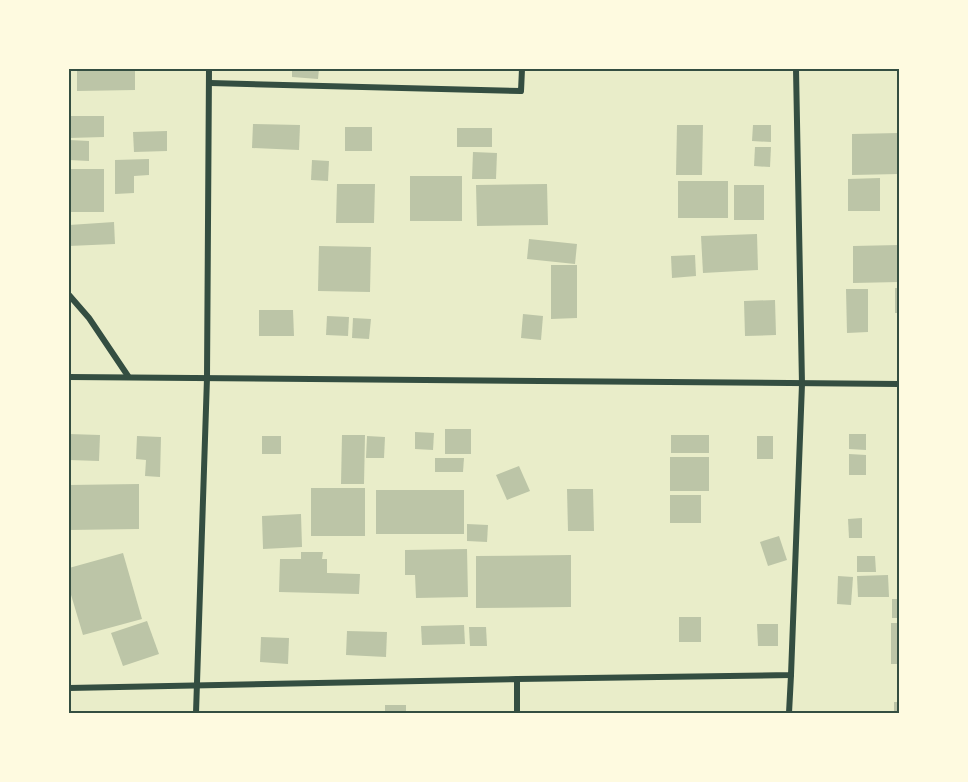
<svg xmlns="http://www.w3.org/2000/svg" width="968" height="782" font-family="'PT Sans',sans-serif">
  <rect width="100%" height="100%" fill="#e9edc9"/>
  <g fill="#bcc5a7">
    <path d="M77 69H135V90L77 91Z"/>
    <path d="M292 69H319L318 79 292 77Z"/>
    <path d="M69 116H104V137L69 138Z"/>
    <path d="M253 124 300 125 299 150 252 148Z"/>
    <path d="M677 125H703L702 175H676Z"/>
    <path d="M753 125H771V142L752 141Z"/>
    <rect x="345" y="127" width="27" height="24"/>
    <rect x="457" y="128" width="35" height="19"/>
    <path d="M167 131V151L134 152 133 132Z"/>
    <path d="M899 133V174L852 175V134Z"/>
    <path d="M69 140 89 141V161L69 160Z"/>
    <path d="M755 147H771L770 167 754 166Z"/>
    <path d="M473 152 497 153 496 179H472Z"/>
    <path d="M149 159V175L134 176V193L115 194V160Z"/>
    <path d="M312 160 329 161 328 181 311 180Z"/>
    <rect x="69" y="169" width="35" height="43"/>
    <rect x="410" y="176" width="52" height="45"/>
    <path d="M880 178V211H848V179Z"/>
    <rect x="678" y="181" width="50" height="37"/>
    <path d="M337 184H375L374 223H336Z"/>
    <path d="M547 184 548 225 477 226 476 185Z"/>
    <rect x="734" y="185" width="30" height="35"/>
    <path d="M114 222 115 244 69 246V225Z"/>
    <path d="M757 234 758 270 703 273 701 236Z"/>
    <path d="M529 239 577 244 575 264 527 259Z"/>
    <path d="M899 245V282L853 283V246Z"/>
    <path d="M319 246 371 247 370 292 318 291Z"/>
    <path d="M695 255 696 276 672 278 671 256Z"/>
    <path d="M551 265H577V318L551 319Z"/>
    <rect x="895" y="288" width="4" height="25"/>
    <path d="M846 289H868V332L847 333Z"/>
    <path d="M775 300 776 335 745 336 744 301Z"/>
    <path d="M259 310H293L294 336H259Z"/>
    <path d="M523 314 543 316 541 340 521 338Z"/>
    <path d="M327 316 349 317 348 336 326 335Z"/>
    <path d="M353 318 371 319 369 339 352 338Z"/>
    <rect x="445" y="429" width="26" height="25"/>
    <path d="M415 432 434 433 433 450 415 449Z"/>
    <path d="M69 434 100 435 99 461 69 460Z"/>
    <path d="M849 434H866V450L849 449Z"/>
    <path d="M342 435H365L364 484H341Z"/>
    <rect x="671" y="435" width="38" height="18"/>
    <path d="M137 436 161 437 160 477 145 476 146 460 136 459Z"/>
    <rect x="262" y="436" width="19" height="18"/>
    <path d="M367 436 385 437 384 458H366Z"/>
    <rect x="757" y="436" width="16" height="23"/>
    <path d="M849 454 866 455V475H849Z"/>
    <rect x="670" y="457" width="39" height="34"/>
    <path d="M435 458H464L463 472H435Z"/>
    <path d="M519 466 530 491 507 500 496 475Z"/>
    <path d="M139 484V529L69 530V485Z"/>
    <rect x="311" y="488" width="54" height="48"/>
    <path d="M567 489H593L594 531H568Z"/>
    <rect x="376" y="490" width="88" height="44"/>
    <rect x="670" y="495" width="31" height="28"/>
    <path d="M301 514 302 547 263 549 262 516Z"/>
    <path d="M862 518V538H849L848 519Z"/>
    <path d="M467 524 488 525 487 542 467 541Z"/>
    <path d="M779 536 787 560 768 566 760 542Z"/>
    <path d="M467 549 468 597 416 598 415 575H405V550Z"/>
    <path d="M301 552H323L322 559H327V573L360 574 359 594 279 592 280 559H301Z"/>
    <path d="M123 553 142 619 83 635 69 588V568Z"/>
    <path d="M571 555V607L476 608V556Z"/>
    <path d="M857 556H875L876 572H857Z"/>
    <path d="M888 575 889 597H858L857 576Z"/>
    <path d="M838 576 853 577 851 605 837 604Z"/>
    <rect x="892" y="599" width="7" height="19"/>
    <rect x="679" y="617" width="22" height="25"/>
    <path d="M147 621 159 654 123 666 111 633Z"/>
    <rect x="891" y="623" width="8" height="41"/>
    <path d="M757 624H778V646H758Z"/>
    <path d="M464 625 465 644 422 645 421 626Z"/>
    <path d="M469 627H486L487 646H470Z"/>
    <path d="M347 631 387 632 386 657 346 655Z"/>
    <path d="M261 637 289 638 288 664 260 662Z"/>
    <rect x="894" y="702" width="5" height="11"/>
    <rect x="385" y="705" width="21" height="8"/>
  </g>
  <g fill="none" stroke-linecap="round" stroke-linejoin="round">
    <g stroke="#344e41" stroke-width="6">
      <path d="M210 83 521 91 522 69"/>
      <path d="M69 295 89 318 128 376"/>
      <path d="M69 377 899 384"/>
      <path d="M517 679 791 675 802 384 796 69"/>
      <path d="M69 688 517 679V713"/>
      <path d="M196 713 207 378 209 69"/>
      <path d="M789 713 791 675"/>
    </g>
  </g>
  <rect width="968" height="782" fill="none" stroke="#fefae0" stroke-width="141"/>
  <rect x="70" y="70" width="828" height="642" fill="none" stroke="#344e41" stroke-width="2"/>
</svg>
